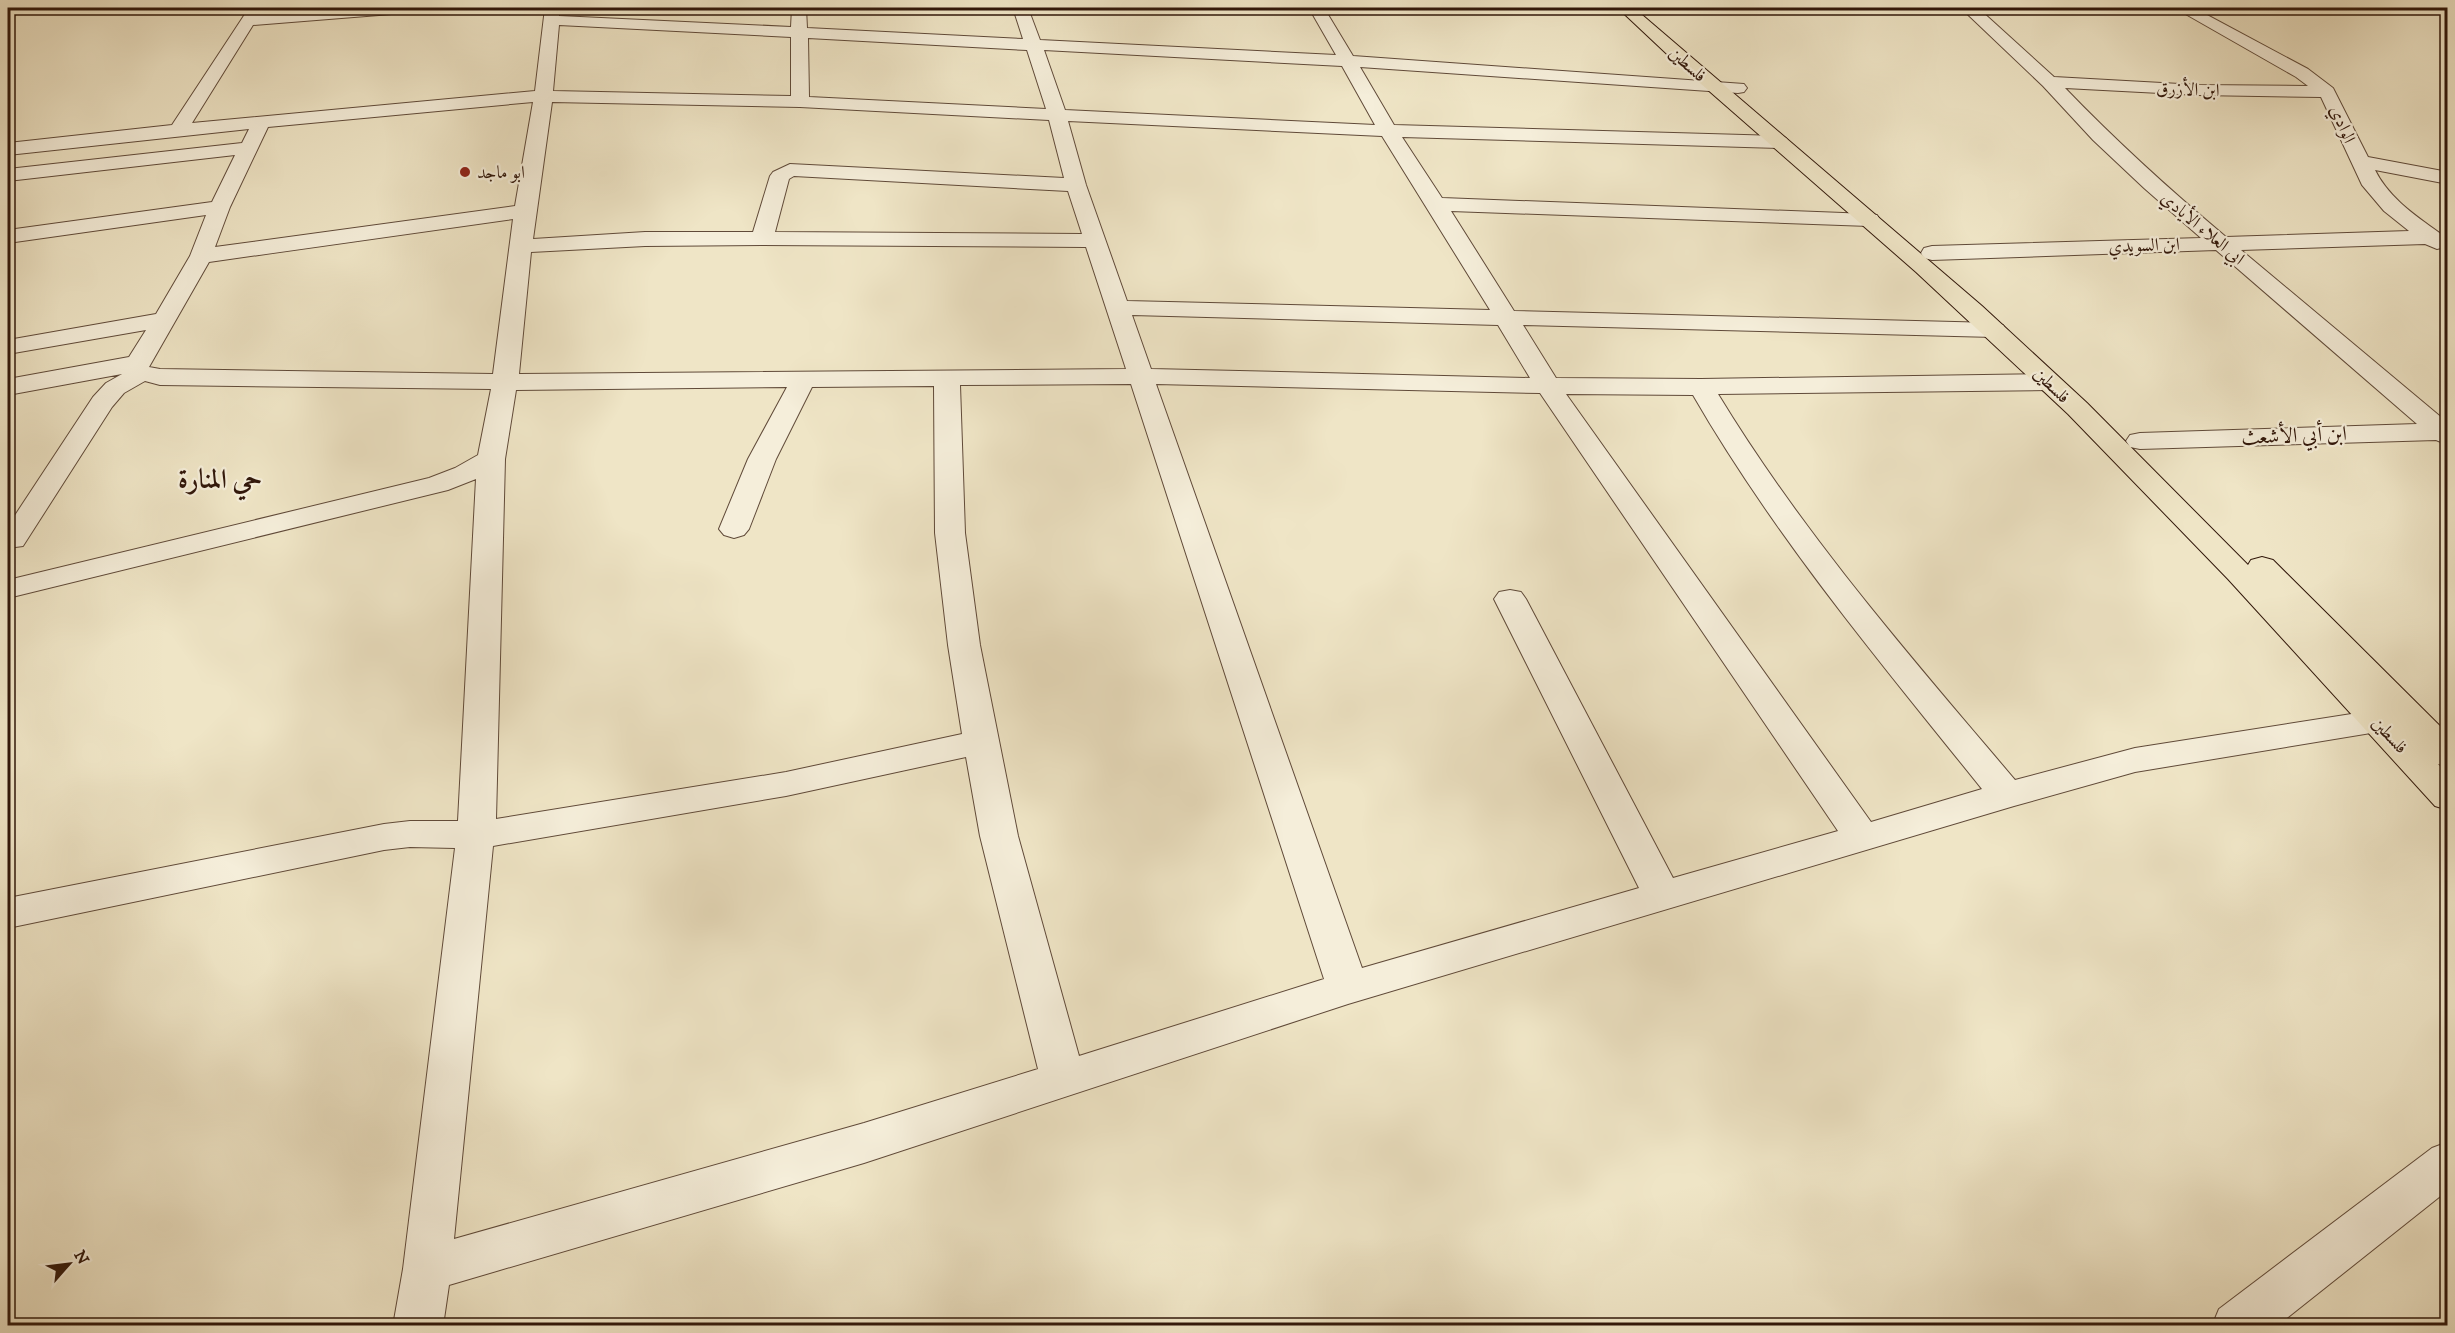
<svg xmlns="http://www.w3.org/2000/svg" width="2455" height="1333" font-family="'IM FELL DW Pica',Amiri,serif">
  <rect width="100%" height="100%" fill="#efe5c6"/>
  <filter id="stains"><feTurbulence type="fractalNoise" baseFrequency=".00333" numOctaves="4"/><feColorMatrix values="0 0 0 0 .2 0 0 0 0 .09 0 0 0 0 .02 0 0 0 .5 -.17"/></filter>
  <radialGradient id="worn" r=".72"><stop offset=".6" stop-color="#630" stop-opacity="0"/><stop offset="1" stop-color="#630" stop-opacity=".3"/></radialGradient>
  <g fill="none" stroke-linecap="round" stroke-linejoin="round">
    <defs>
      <g id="minor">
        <path d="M8 8H22L14 16 8 18Z"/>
        <path d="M249 8H263L259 15 353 8H412L404 13 253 25 192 123 535 91 545 8H559V16L791 27 792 8H806L807 28 1023 39 1013 8H1028L1040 40 1336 55 1309 8H1324L1353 56 1744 84 1747 88 1744 92 1738 93 1360 67 1394 125 1779 136 1786 138 1789 142 1786 146 1779 148 1402 137 1442 198 1869 214 1877 215 1880 220 1877 225 1869 226 1451 211 1514 311 1994 323 2003 325 2006 330 2003 335 1994 337 1523 325 1556 378 1701 379 2049 374 2058 377 2062 382 2058 387 2049 390 1718 394C1803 534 1910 656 2015 780L2135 748 2377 710 2389 713 2394 721 2389 729 2377 732 2135 772 2014 806 1348 1004 864 1163 449 1285 443 1326H393L403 1269 455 848 410 847 384 850 8 928V898L384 824 410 821H458L476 479 448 490 8 598V580L429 478 455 468 478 455 491 389 160 385 145 381 124 393 112 407 23 546 8 548V526L93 397 106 383 122 374 8 395V379L129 357 146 330 8 354V340L156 314 190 256 206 215 8 243V230L212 202 235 155 8 181V169L242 143 249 129 8 155V143L172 125ZM559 25 791 37V96L553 91ZM808 38 1027 50 1046 109 809 97ZM1044 50 1342 66 1375 125 1065 110ZM533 102 515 206 215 247 230 207 268 127ZM552 102 800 107 1049 120 1064 178 790 164 773 172 770 176 753 232H645L533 239ZM1068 121 1382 136 1490 310 1127 301 1086 185ZM794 176 1068 191 1082 234 775 232 789 179ZM513 219 493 374 160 369 149 367 209 262ZM762 245 1086 247 1126 369 519 374 531 252 645 246ZM1132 315 1498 325 1530 378 1151 369ZM1131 384 1324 979 1079 1056 1018 836 980 645 965 533 960 385ZM1156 384 1540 393 1838 831 1673 878 1526 599 1521 592 1510 590 1499 592 1494 599 1639 888 1362 968ZM934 386 935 533 948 645 962 734 786 772 496 819 505 459 516 390 787 387 748 459 719 529 724 535 734 538 744 535 749 529 776 459 812 387ZM1566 394 1693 395C1775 537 1880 662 1982 789L1871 822ZM966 757 980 836 1038 1069 864 1123 454 1239 493 846 786 796Z"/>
        <path d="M1961 8H1978L2054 77 2198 85 2308 86 2296 77 2175 8H2194L2308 69 2333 88 2368 157 2448 172V184L2375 170C2390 200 2418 217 2445 237L2448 241 2445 247 2437 249 2425 244 2241 250 2448 423V445L2436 440 2140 449 2130 447 2126 441 2130 435 2140 433 2417 424 2216 250 1932 260 1924 258 1921 253 1924 248 1932 246 2201 238 2144 188 2093 140 2043 86ZM2065 88 2198 95 2321 97 2362 185 2384 211 2409 231 2226 237C2170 190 2116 141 2065 88Z"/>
        <path d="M2431 8H2448V15L2433 11Z"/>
        <path d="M2448 1142V1190L2277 1326H2212L2219 1309 2432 1148Z"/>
      </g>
      <path id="major" d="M1618 8H1634L1982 306 2087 403 2248 565 2251 560 2262 557 2273 560 2448 734V767L2438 764 2448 774V810L2435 806 2228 579 2068 414 1916 272 1668 55Z"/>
    </defs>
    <use href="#minor" stroke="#604a39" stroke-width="2"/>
    <use href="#major" stroke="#31170a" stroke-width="2"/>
    <use href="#minor" fill="#f5eeda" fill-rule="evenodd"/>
    <use href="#major" fill="#efe5c6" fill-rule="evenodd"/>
  </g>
  <circle fill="#8f2418" stroke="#f5eeda" stroke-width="2" cx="465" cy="172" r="6"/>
  <g text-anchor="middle" stroke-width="4.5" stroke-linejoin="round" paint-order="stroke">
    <g font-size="18" fill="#31170a" stroke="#f5eeda">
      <text transform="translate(1688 64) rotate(42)" y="6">فلسطين</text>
      <text transform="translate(2188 89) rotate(2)" y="6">ابن الأزرق</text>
      <text transform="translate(2343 124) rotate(67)" y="6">الوادي</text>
      <text transform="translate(2203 228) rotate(40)" y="6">ابي العلاء الأيادي</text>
      <text transform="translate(2144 245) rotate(-2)" y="6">ابن السويدي</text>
      <text transform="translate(2052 385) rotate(44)" y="6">فلسطين</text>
      <text transform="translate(2390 735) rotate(47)" y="6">فلسطين</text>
    </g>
    <g font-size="18" fill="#31170a" stroke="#f5eeda" text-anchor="start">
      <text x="477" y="178">ابو ماجد</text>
    </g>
    <g font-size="21" fill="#31170a" stroke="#f5eeda">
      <text transform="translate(2294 435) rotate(-2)" y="7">ابن أبي الأشعث</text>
    </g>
    <g font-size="27" font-weight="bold" fill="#31170a" stroke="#f5eeda">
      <text x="220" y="488">حي المنارة</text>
    </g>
  </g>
  <rect width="2455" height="1333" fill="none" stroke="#efe5c6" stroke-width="30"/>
  <rect x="9" y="9" width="2437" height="1315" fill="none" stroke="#31170a" stroke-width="3"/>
  <rect x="15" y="15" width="2425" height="1303" fill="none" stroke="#31170a" stroke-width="1.5"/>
  <g transform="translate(69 1264) rotate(62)" stroke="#f5eeda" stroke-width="4.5" paint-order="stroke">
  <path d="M0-4.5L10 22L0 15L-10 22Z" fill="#31170a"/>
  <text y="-9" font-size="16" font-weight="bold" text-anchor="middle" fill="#31170a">N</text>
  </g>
  <rect width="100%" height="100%" filter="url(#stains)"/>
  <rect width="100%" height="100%" fill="url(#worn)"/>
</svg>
